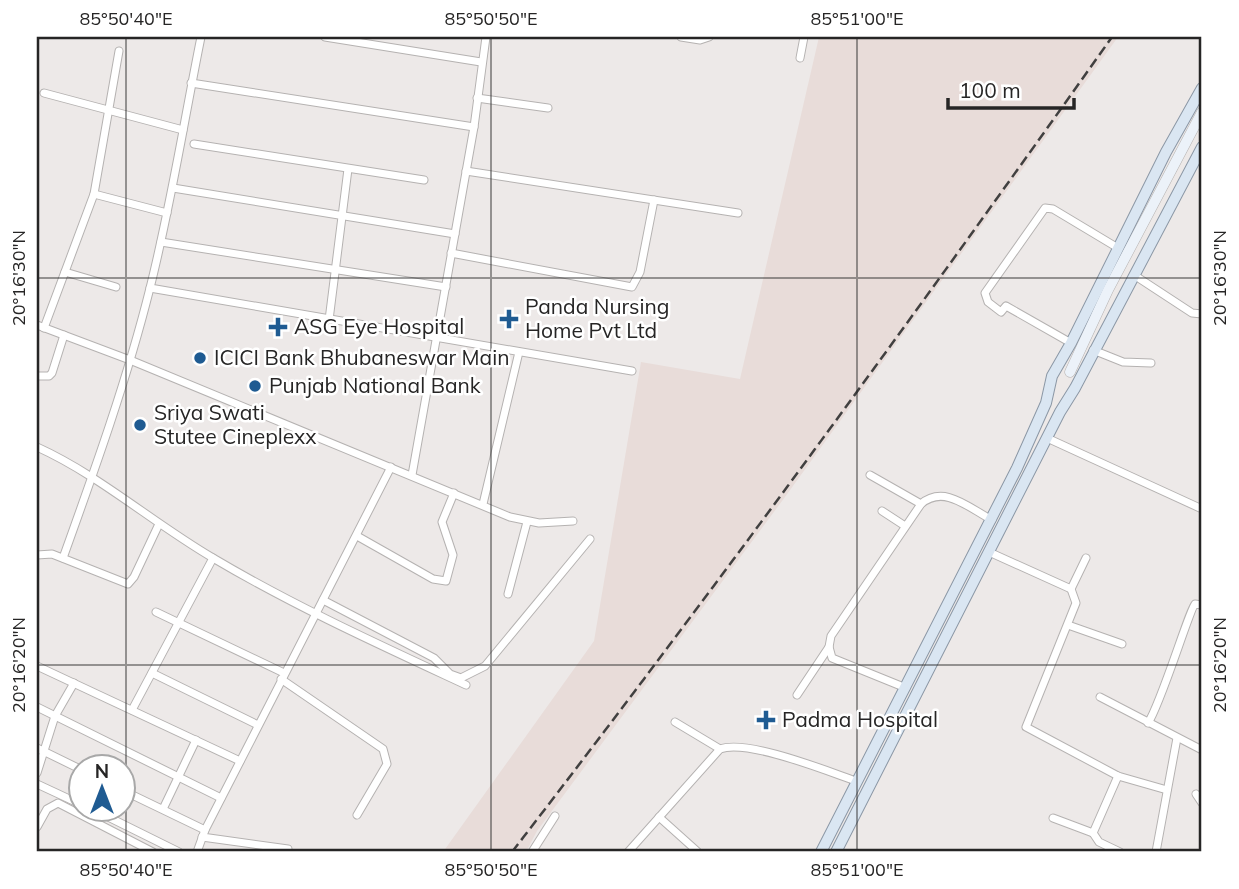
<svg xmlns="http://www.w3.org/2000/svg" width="1239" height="889" font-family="Mulish,sans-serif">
  <rect width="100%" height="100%" fill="#ede9e8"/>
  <path fill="#e8dcd9" d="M819 37H1118L785 497 537 831 526 852H443L594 641 641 362 740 379Z"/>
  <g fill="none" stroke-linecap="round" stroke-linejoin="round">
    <defs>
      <g id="street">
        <path d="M325 37 481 62"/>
        <path d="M681 37 700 40 709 37"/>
        <path d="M800 58 804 37"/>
        <path d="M191 83 474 127"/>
        <path d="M44 93 183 130"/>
        <path d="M477 98 548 108"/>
        <path d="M194 144 424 180"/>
        <path d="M466 171 738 213"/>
        <path d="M173 188 455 234"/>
        <path d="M94 194 167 213"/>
        <path d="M161 242 446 287"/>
        <path d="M451 253 632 287 640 272 654 200"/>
        <path d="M65 272 116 287"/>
        <path d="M1134 275 1192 313 1202 314"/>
        <path d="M150 288 632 371"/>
        <path d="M329 320 348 169"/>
        <path d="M37 325 130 360 510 517 539 523 573 521"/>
        <path d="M44 328 94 194 119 51"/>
        <path d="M1071 343 1006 306 1001 312 988 302 985 293 1045 208 1053 209 1118 248"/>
        <path d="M1093 350 1123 362 1151 363"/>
        <path d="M37 376H49L52 373 64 335"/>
        <path d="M1047 438 1202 509"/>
        <path d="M37 447C99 475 153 523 213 558 294 606 380 645 466 685"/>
        <path d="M412 475 474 127 486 37"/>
        <path d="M870 475 921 504"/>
        <path d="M483 504 519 352"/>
        <path d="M882 511 905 526"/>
        <path d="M357 536 433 579 446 581 453 555 442 522 454 493"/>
        <path d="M989 552 1071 589 1086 558"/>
        <path d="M37 555 52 554 128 584 134 577 159 524"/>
        <path d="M63 558C95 469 127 380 150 288 171 205 184 121 201 37"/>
        <path d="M1071 589 1076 603 1026 727 1118 776 1167 790"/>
        <path d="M508 594 527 522"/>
        <path d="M323 600 434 658 450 674 461 678 485 666 590 539"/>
        <path d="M156 612 284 673"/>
        <path d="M1068 625 1122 644"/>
        <path d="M37 666 240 761"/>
        <path d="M152 673 258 725"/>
        <path d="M281 679 383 749 387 764 357 815"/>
        <path d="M906 688 832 658 829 647 831 636 921 504C944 484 969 508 992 520"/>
        <path d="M797 695 829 647"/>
        <path d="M1100 697 1202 750"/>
        <path d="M37 707 221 798"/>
        <path d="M132 710 213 558"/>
        <path d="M675 722 720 749"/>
        <path d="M1148 723C1161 704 1190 608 1195 604L1202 605"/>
        <path d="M37 748 80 769"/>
        <path d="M37 773 55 716 74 683"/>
        <path d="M1118 776 1093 833 1099 842 1120 852"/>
        <path d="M37 784 80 804"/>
        <path d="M122 790 205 830"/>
        <path d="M1196 794 1202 803"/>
        <path d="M90 808 179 852"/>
        <path d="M163 809 196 740"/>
        <path d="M659 817 698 852"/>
        <path d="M1053 818 1093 833"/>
        <path d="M37 827 47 809 58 803 153 852"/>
        <path d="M202 837 288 849"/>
        <path d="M197 852 205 830 391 467"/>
        <path d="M532 852 555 816"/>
        <path d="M628 852 720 749C748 739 827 771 856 781"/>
        <path d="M1156 852 1177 738"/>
      </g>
      <path id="secondary" d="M1070 372 1108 290 1202 112"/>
      <g id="primary">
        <path d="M821 852 1017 468 1046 403 1052 376 1071 343 1166 152 1202 88"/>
        <path d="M836 852 1060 412 1075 388 1202 147"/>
      </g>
    </defs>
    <use href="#street" stroke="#b5b2b1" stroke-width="9"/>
    <use href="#secondary" stroke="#b5b2b1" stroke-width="11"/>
    <use href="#primary" stroke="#8b97a5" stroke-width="12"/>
    <use href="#street" stroke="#fff" stroke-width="7"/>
    <use href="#secondary" stroke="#ecf2f9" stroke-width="10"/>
    <use href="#primary" stroke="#dae6f2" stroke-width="10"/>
    <path stroke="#414040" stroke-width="2.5" stroke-dasharray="10 5" stroke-linecap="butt" d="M512 852C718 585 917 312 1112 37"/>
  </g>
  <path fill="none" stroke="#262525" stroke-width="2" stroke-opacity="0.45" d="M126 37V852M491 37V852M857 37V852M37 278H1202M37 665H1202"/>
  <g fill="#1f5b92" stroke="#fff" stroke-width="2.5">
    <path d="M505.5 308.5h7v7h7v7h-7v7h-7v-7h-7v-7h7z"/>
    <path d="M274.5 316.5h7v7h7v7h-7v7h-7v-7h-7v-7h7z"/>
    <circle cx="200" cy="358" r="7"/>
    <circle cx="255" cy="386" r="7"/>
    <circle cx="140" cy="425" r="7"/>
    <path d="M762.5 709.5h7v7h7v7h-7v7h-7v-7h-7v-7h7z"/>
  </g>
  <g text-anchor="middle" stroke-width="5" stroke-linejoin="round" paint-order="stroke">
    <g font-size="21" fill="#262525" stroke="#fff" text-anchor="start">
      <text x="525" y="314">Panda Nursing<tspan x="525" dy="24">Home Pvt Ltd</tspan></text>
      <text x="294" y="334">ASG Eye Hospital</text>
      <text x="214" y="365">ICICI Bank Bhubaneswar Main</text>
      <text x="269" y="393">Punjab National Bank</text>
      <text x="154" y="420">Sriya Swati<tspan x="154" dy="24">Stutee Cineplexx</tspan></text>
      <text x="782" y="727">Padma Hospital</text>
    </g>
  </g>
  <rect width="1239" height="889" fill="none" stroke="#ffffff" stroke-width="77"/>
  <g transform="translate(102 788)"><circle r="33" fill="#ffffff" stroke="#a8a8a8" stroke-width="2"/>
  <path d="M0-5L12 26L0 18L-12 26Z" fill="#1f5b92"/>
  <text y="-10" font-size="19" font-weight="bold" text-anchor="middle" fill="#262525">N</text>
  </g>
  <path d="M948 98v10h126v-10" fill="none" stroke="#262525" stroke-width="3.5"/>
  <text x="959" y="98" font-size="21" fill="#262525" stroke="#ffffff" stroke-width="5" paint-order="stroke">100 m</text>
  <rect x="38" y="38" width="1162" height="812" fill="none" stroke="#262525" stroke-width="2.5"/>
  <g font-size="18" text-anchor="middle" fill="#262525">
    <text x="126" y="25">85°50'40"E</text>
    <text x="491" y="25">85°50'50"E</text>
    <text x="857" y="25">85°51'00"E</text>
    <text transform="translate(19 278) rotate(-90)" y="6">20°16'30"N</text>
    <text transform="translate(1220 278) rotate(-90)" y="6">20°16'30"N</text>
    <text transform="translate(19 665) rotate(-90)" y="6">20°16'20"N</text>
    <text transform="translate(1220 665) rotate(-90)" y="6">20°16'20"N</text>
    <text x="126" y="876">85°50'40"E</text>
    <text x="491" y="876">85°50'50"E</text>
    <text x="857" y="876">85°51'00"E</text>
  </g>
</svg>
